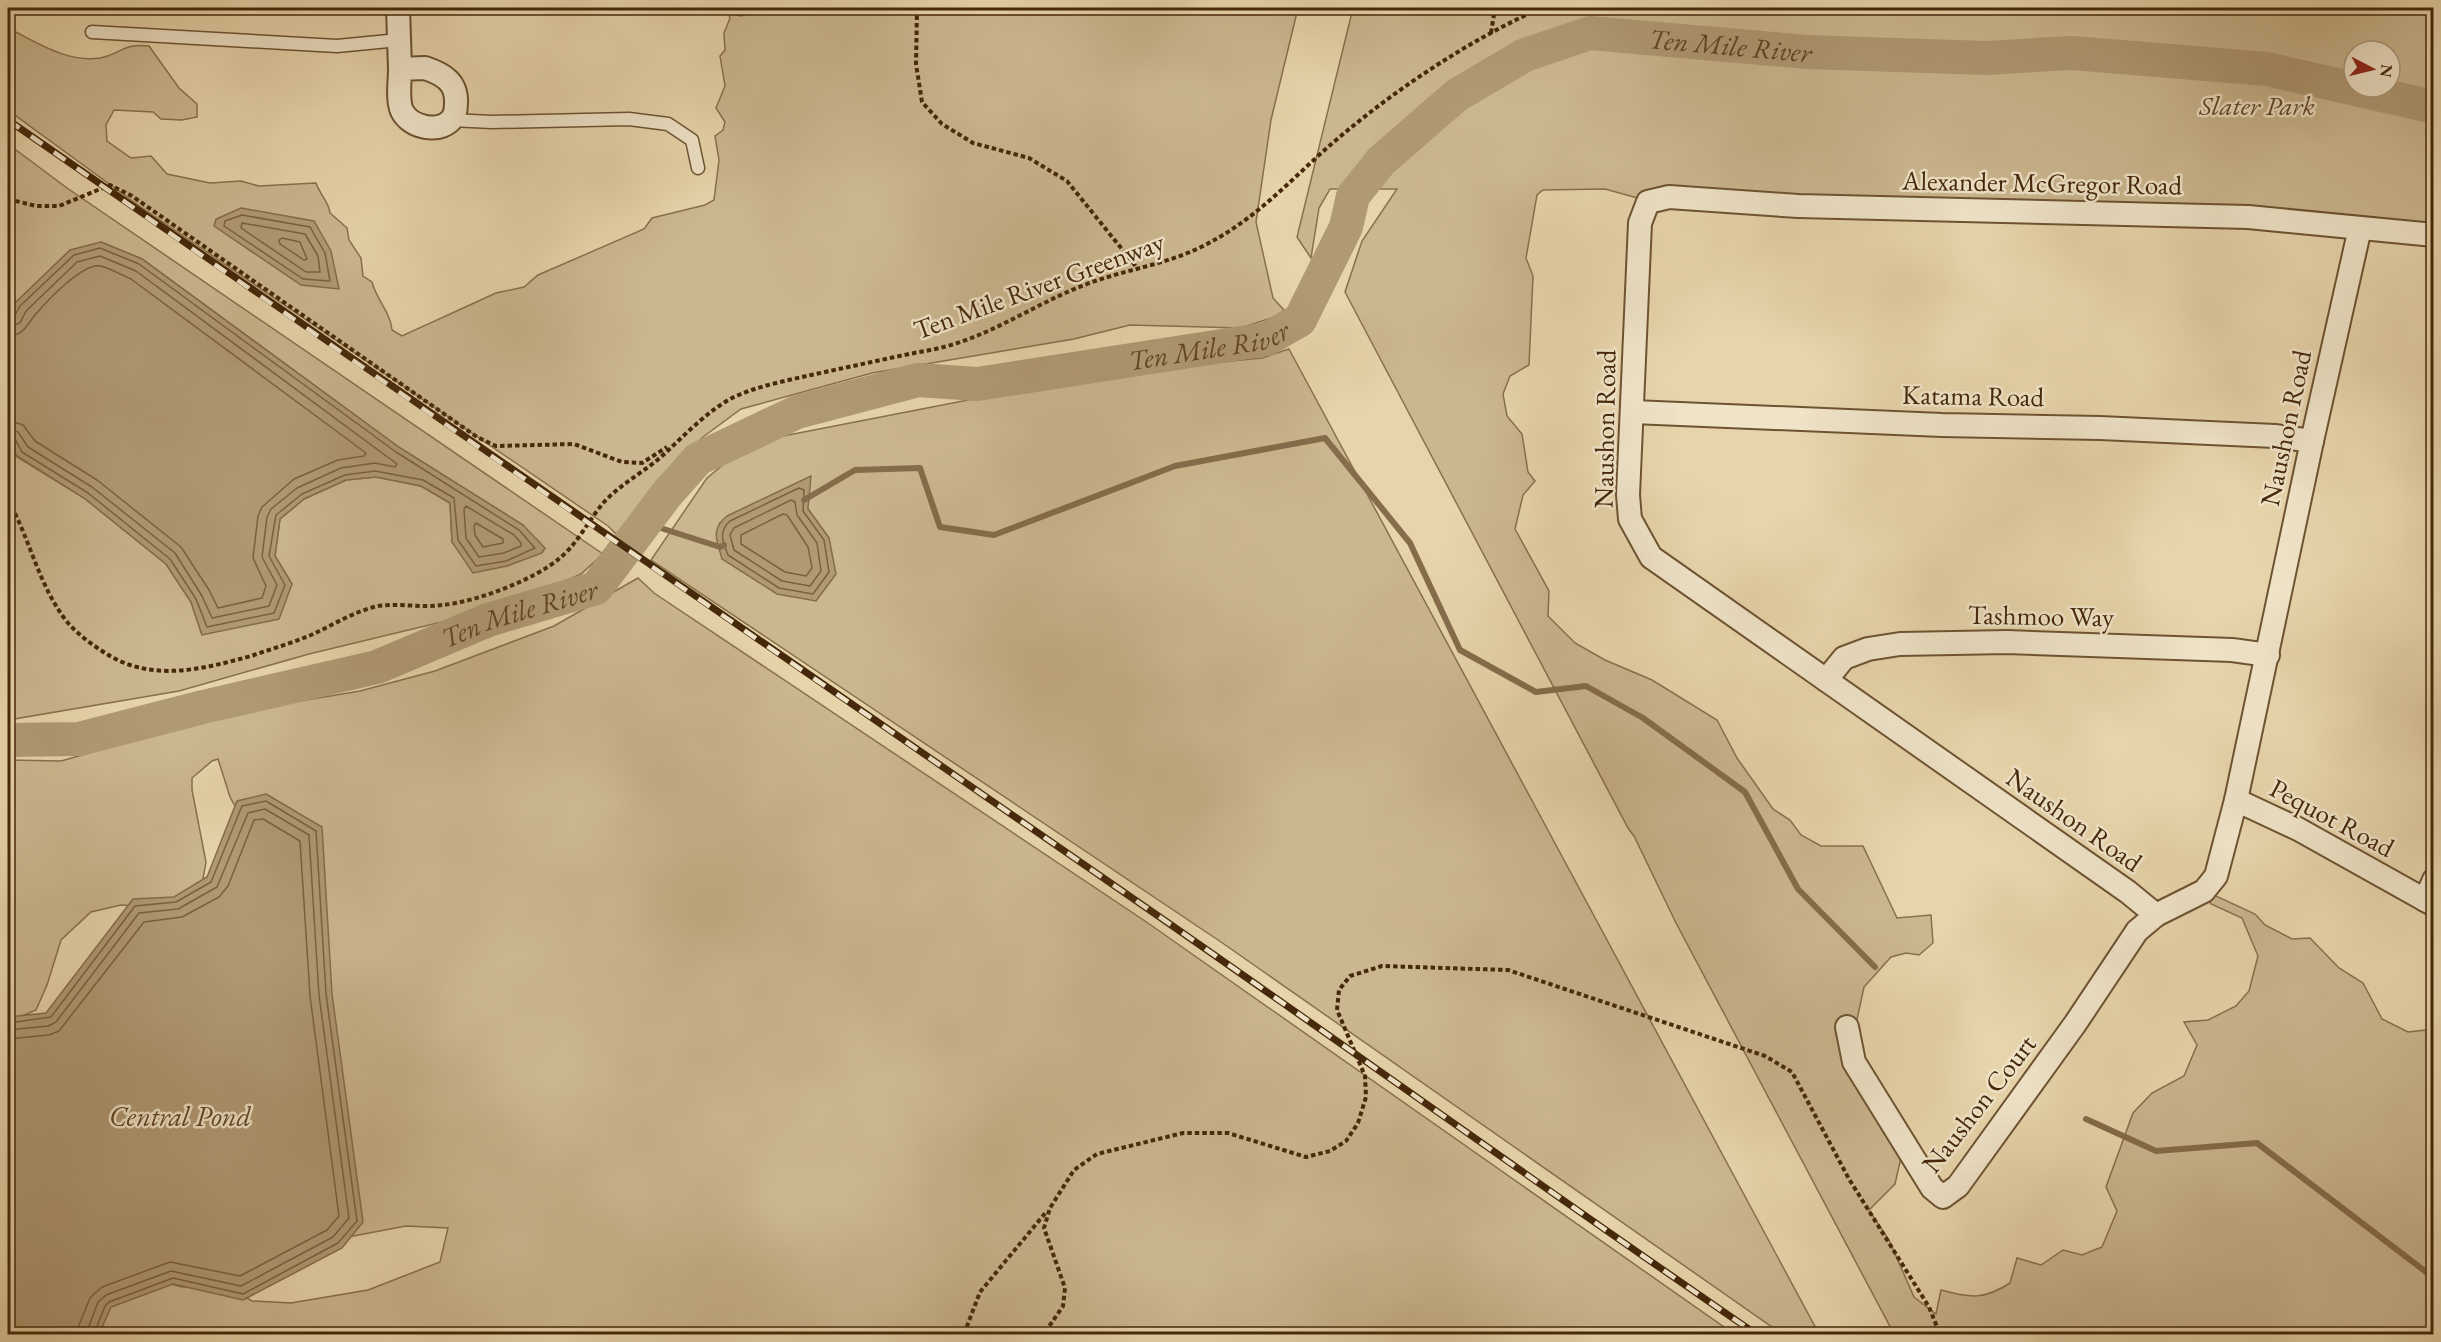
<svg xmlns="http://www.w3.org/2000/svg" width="2441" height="1342" font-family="'EB Garamond',serif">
  <rect width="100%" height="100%" fill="#e7d4aa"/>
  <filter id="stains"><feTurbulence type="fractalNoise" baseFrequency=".00333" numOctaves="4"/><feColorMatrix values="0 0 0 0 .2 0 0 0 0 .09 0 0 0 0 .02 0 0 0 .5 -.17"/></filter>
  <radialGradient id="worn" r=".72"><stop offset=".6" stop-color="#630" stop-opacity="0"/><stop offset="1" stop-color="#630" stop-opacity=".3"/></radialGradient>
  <g fill="#cbb78f" stroke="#88704c" stroke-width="1.5" fill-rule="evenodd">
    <path d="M768 8H1298L1271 120 1256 222 1273 298 1284 310 1277 316 1241 328 1130 325 1074 339 872 373 741 409 703 437 659 479 617 535 608 526 138 205 8 110V28C36 42 67 63 100 58 121 54 123 43 149 46L179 88 197 104V117L182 120 161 119 153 112 114 110 106 125 107 141 131 158 151 156 167 174 210 183 241 181 259 186 316 183C320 195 329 202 330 213L347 228 349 240 361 258 363 276 372 282C376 299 391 313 392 330L402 336 496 293 524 287 538 275 644 229 652 218 705 205 714 200 719 160 715 136 723 130 725 122 716 108 725 86 720 56 725 50 724 33 730 18 728 13 741 16Z"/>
    <path d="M1353 8H2433V235L1641 199 1605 189 1543 190 1537 195 1526 258 1533 276 1529 365 1510 376 1503 394 1507 416 1522 434 1528 472 1535 481 1523 495 1515 529 1549 591 1548 616 1575 643 1605 660 1652 680 1717 720 1737 758 1773 809 1790 820 1801 835 1821 846H1863L1897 918 1931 915 1933 943 1919 955 1906 953 1891 957 1864 987 1856 1024 1842 1041 1902 1153 1895 1184 1869 1210 1889 1240 1914 1297 1936 1314 1941 1290C1970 1298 1984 1300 2010 1283L2017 1258 2041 1265 2063 1250 2082 1255 2102 1247 2117 1211 2106 1187 2133 1113 2152 1093 2184 1076 2197 1045 2184 1022 2208 1020 2236 1006 2249 991 2258 956 2242 918 2211 904 2201 889 2255 914 2265 925 2292 939 2310 938 2339 968 2363 983 2382 1019 2408 1032 2426 1030 2433 1022V1334H1894L1676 923 1634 836 1628 828 1345 292 1362 241 1397 189H1330L1319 208 1311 258 1297 237ZM2354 51H2390V87H2354Z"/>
    <path d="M8 144 67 188 603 554 581 574 512 605 309 654 179 691 8 720V439L17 457 84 498 166 564 191 602 202 635 292 584 275 556 280 519 304 499 346 480 376 477 421 486 450 503 452 542 523 525 400 448 142 259 101 242 15 303 8 319Z"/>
    <path d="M1289 349 1819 1334H1782L1221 942 651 560 707 478 735 455 773 438 1107 373 1262 358ZM808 509 829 538 719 523Z"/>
    <path d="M638 578 654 593 1145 921 1734 1334H81L141 1276 182 1287 223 1284 252 1301 291 1303 368 1290 440 1262 448 1228 406 1226 343 1238 190 1009 247 828 230 797 218 759 212 761 192 778V790L206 862 199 901 171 908 121 905 91 912 61 940 47 985 36 1010 8 1022V760L61 761 234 712 360 691 435 671 554 626Z"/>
  </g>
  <g fill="#b09a74" stroke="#856c4a" stroke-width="1.5">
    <path d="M241 208 314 221 331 251 339 289 301 285 214 226 216 219Z"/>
    <path d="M101 242 142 259 400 448 523 525 545 548 542 553 507 566 473 573 452 542 450 503 421 486 376 477 346 480 304 499 280 519 275 556 292 584 279 619 202 635 191 602 166 564 84 498 17 456 8 439V319L15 303 70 250Z"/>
    <path d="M811 476 808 509 829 538 836 574 816 601 777 594 722 559C717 540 710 530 727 516Z"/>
    <path d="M266 794 322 827 332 994 363 1222 342 1248 243 1300 173 1284 111 1307 99 1334H8V1017L46 1013 133 899 174 897 207 877 237 801Z"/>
  </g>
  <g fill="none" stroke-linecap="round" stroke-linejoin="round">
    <g stroke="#7a613f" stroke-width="1.5">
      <path d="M242 215 310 227 325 253 330 281 303 279 224 226 225 221Z"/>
      <path d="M242 223 305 234 318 256 320 272H306L241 228Z"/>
      <path d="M282 238 300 242 307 259 304 260 280 244 279 240Z"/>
      <path d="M8 319 14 317 20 306 74 255 100 248 139 264 396 452 519 530 535 548 506 561 476 566 458 540 454 498 423 480 375 471 345 475 302 494 276 515 269 556 285 585 274 613 207 627 196 599 170 559 88 493 22 452 15 439 8 437"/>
      <path d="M8 327 20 323 26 311 77 262 100 256 136 271 397 464 395 467 375 463 341 468 297 488 271 509 267 517 262 557 277 585 269 606 212 618 202 596 175 553 92 487 28 447 18 432 8 429"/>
      <path d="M8 336C24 335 26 326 35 315 47 301 83 262 101 266 111 269 122 275 131 279L366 453 364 456 338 460 294 479 262 507 258 516 253 558 266 586 262 598 218 608 209 590 181 547 97 480 35 441 23 425 8 420"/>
      <path d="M799 488 804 490 803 511 824 540 829 572 813 594 779 588 728 555C723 543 718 531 730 521Z"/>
      <path d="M791 500 795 502 797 515 817 543 821 571 810 586 782 581 734 550 730 535 734 528Z"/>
      <path d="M466 506 514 535 521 543V546L504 553 479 557 466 538 464 509Z"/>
      <path d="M783 514 787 515 808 547 812 568 806 576 785 572 741 544V535Z"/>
      <path d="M476 523 503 539V543L483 547 475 535 474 526Z"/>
      <path d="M8 1023 51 1017 135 906 176 902 211 882 242 806 266 801 316 831 326 994 357 1221 338 1243 243 1294 173 1278 109 1302 105 1306 94 1334"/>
      <path d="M8 1030 48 1026 56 1022 139 913 178 909 217 887 248 813 265 809 309 835 319 995 349 1218 333 1237 241 1286 171 1271 106 1295 98 1302 86 1334"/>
      <path d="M8 1039 49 1035 59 1031 144 922 182 917 219 897 228 886 254 820 263 819 300 841 310 996 339 1216 327 1230 240 1276 170 1262 102 1287 90 1298 79 1325 77 1334"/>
    </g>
    <g stroke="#856c4a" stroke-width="6">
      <path d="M804 500 855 470 920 468 940 527 994 535 1175 466 1325 438 1410 543 1460 650 1536 692 1586 686 1643 718 1745 792 1798 889 1875 967"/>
      <path d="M645 523 720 547 724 545"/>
      <path d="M2086 1119 2156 1151 2257 1143 2434 1278"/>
    </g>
    <path stroke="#b09a74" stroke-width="34" id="s1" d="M8 740 79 739 203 707 377 667 488 620 596 588 666 495 698 459 797 412 918 380 977 384 1267 339 1300 320 1346 227 1353 196 1381 161 1457 95 1525 55 1590 33 1807 52 1986 58 2072 53 2267 69 2434 107"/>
    <defs>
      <g id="lane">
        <path d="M92 32 337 46 399 40"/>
        <path d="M451 120 492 122 629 119 668 124 692 140 698 168"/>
      </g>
      <g id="street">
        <path d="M398 8 400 69"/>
        <path d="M425 68C443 74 457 82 456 103 456 108 455 116 451 120 438 134 410 127 402 111 397 100 400 80 400 69Z"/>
        <path d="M1633 412 1942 425 2100 428 2275 436 2312 441"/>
        <path d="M1826 680 1844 658 1868 649 1900 644 2007 642 2232 650 2268 655"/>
        <path d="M2236 800 2298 829 2434 905"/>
        <path d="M2425 900 2434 880"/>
        <path d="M2156 915 2128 892 1651 557 1630 519 1628 495 1640 223 1648 202 1669 197 1798 206 2248 217 2434 235"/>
        <path d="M1847 1027 1854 1062 1932 1188 1943 1197 1958 1186 2075 1024 2137 931 2156 915 2204 891 2216 876 2236 800 2312 441 2360 228"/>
      </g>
    </defs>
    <use href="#lane" stroke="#6e5332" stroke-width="15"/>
    <use href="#street" stroke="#6e5332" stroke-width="26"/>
    <g stroke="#45280a" stroke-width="4" stroke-dasharray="4.5 3" stroke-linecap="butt">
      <path d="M917 8 916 64 922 102 942 124 973 143 1029 158 1067 181 1138 269"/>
      <path d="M1491 33 1495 8"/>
      <path d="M8 199 36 206H59L110 185 132 196 477 437 496 446 574 444 622 462 642 463 667 447"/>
      <path d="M8 500C29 537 37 579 62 615 72 630 87 641 102 651 149 683 200 670 251 656 271 649 292 643 311 635 333 625 355 611 378 606 399 603 421 608 442 605 476 602 534 580 560 558 579 542 589 519 605 501 622 483 644 472 662 456 684 436 706 412 732 398 757 386 785 381 811 375 844 368 876 361 909 354 924 351 939 349 954 344 1000 330 1041 301 1087 284 1124 270 1163 265 1199 248 1258 220 1294 175 1342 135 1402 85 1470 40 1541 8"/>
      <path d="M964 1334 980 1292 1047 1211"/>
      <path d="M1037 1334 1048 1328 1063 1306 1065 1288 1044 1228 1050 1208 1074 1170 1097 1154 1183 1133H1228L1306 1157 1330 1151 1346 1141 1358 1123 1366 1097 1365 1076 1337 1010 1339 990 1350 976 1382 966 1508 970 1765 1056 1792 1072 1849 1179 1929 1307 1937 1327 1936 1334"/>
    </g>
    <use href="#lane" stroke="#efe3c8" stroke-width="12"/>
    <use href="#street" stroke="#efe3c8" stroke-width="22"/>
    <defs>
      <path id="rail" d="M8 120C387 386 770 647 1151 911 1353 1051 1553 1195 1756 1334"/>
    </defs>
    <use href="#rail" stroke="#45280a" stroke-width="7"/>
    <use href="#rail" stroke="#efe3c8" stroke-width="4.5" stroke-dasharray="14" stroke-linecap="butt"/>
  </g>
  <g text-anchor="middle" stroke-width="5" stroke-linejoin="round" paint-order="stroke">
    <g font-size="27" font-style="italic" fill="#604525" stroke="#efe3c8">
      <text x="2257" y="115">Slater Park</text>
    </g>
    <g font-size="27" fill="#45280a" stroke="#efe3c8">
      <text transform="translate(2042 183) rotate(1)" y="9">Alexander McGregor Road</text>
      <text transform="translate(1039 286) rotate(-20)" y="9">Ten Mile River Greenway</text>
      <text transform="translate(1973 396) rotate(1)" y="9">Katama Road</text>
      <text transform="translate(2286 428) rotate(-78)" y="9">Naushon Road</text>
      <text transform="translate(1605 429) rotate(-89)" y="9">Naushon Road</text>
      <text transform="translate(2041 616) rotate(1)" y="9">Tashmoo Way</text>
      <text transform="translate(2332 818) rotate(28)" y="9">Pequot Road</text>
      <text transform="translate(2074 820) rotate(35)" y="9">Naushon Road</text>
      <text transform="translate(1979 1104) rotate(-52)" y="9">Naushon Court</text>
    </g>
    <g font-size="28" font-style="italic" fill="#604424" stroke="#efe3c8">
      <text dy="10" stroke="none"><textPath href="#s1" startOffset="1970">Ten Mile River</textPath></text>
      <text dy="10" stroke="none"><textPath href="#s1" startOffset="1304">Ten Mile River</textPath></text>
      <text dy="10" stroke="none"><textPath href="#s1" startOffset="530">Ten Mile River</textPath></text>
      <text x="180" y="1126">Central Pond</text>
    </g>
  </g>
  <rect width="2441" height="1342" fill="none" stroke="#e7d4aa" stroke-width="30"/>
  <rect x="9" y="9" width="2423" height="1324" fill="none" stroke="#45280a" stroke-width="3"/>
  <rect x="15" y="15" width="2411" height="1312" fill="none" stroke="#45280a" stroke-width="1.5"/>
  <g transform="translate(2372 69) rotate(97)"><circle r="28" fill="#efe3c8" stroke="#ab987c" stroke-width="1.5"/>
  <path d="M0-4.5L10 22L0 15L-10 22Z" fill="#8f2418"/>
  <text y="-9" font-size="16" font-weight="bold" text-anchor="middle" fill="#45280a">N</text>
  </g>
  <rect width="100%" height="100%" filter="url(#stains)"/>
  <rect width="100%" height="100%" fill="url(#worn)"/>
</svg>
